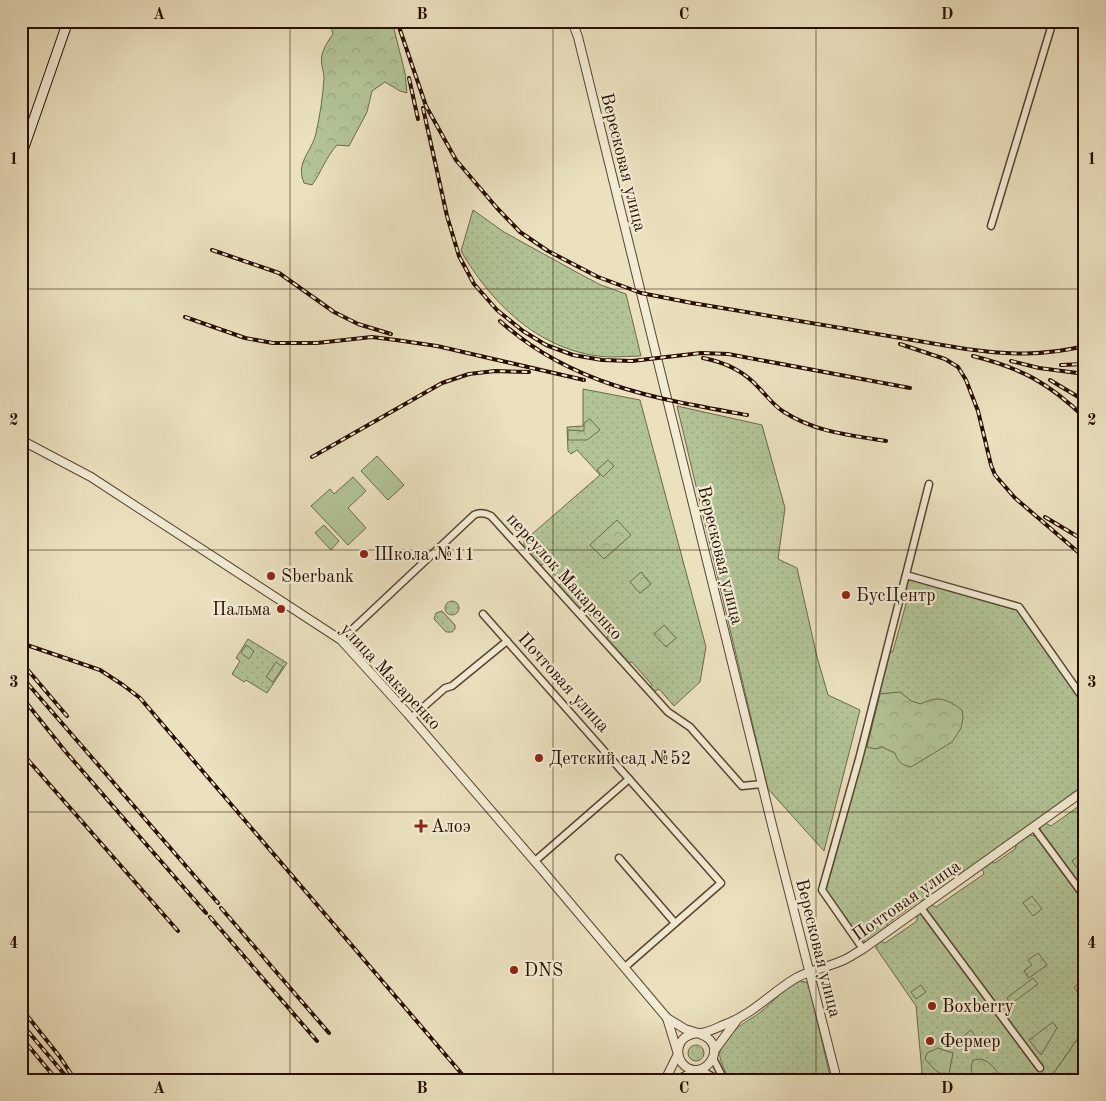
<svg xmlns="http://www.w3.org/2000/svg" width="1106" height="1101" font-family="'Old Standard TT',serif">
  <defs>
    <pattern id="grass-dots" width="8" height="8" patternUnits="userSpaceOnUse" patternTransform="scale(1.25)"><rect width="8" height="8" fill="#b2c496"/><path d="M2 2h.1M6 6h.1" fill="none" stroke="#99a780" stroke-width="1.8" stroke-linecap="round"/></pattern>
    <pattern id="forest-crowns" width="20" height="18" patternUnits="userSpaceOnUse" patternTransform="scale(1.25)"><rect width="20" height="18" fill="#b2c496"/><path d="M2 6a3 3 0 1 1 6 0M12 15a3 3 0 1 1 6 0" fill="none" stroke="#99a780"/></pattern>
  </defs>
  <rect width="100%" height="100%" fill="#ebe1bf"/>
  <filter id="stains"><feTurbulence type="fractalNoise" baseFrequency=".004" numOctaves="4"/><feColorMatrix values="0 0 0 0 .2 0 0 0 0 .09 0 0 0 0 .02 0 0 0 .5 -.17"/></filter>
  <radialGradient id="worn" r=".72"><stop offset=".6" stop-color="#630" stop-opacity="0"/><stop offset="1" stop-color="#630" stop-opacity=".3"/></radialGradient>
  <g fill="url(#grass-dots)" stroke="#6d694c">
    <path d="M473 210 504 232 580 274 601 285 626 294 641 356C631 356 620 357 610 357 543 354 493 306 461 251Z"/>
    <path d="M583 389 640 400 706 647 700 682 674 706 659 689 653 692 650 688 652 685 632 662 628 663 606 639 608 636 583 607 578 608 559 587 561 582 545 564 540 565 524 548V541L600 475 577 450 571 454 568 451 567 427 583 426Z"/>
    <path d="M677 406 762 425 785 508 778 559 797 568 817 657 828 695 860 710 824 851 768 789Z"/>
    <path d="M912 579 1017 610 1085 706V784L967 871H962L930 891 928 898 923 902 920 900 887 924 888 928 866 942 860 939 826 890 862 760 890 652 893 651 909 593 905 590 907 581Z"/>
    <circle cx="452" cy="608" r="7"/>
    <path d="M442 611 455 625V629L452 632H446L434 619 436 613Z"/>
    <path d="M248 639 287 663 267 693 246 680 244 682 232 674 240 661 236 658Z"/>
    <path d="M1085 793V1028L1049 1080H916L922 1072 916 1006 876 948V944L880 941 885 943 917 921V915L931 905 936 907 984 874 982 868 990 862 995 863 1015 849 1017 843 1028 835 1036 836 1041 833 1040 828 1045 823 1051 826 1079 806 1078 798Z"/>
    <path d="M800 981 806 982 809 986 831 1080H729C726 1071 718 1060 720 1051 724 1033 745 1023 758 1014 772 1004 783 987 800 981Z"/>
    <circle cx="696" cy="1053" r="8"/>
  </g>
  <g fill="url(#forest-crowns)" stroke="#6d694c">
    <path d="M329 21H392L405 73 407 93 400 91 385 82 372 91 367 112 349 146 337 145C326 157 322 171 312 185L304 183C295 162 312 152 316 133 320 115 323 96 324 78 324 71 320 63 322 55 324 47 328 41 333 34Z"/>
    <path d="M590 419 600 430 587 440H568V430L584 431V423Z"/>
    <path d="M608 460 614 466 603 477 597 470Z"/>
    <path d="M617 520 631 535 604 559 590 545Z"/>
    <path d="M641 572 651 584 640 593 630 582Z"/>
    <path d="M664 625 676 638 666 647 654 634Z"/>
    <path d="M246 645 254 651 249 659 241 653Z"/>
    <path d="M276 662 283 667 273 682 266 677Z"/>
    <path d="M900 692 911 701 921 704C938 695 947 699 962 710L963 718 961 728 952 742 911 767C901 765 898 762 895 753L882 747 876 749 867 747 880 694Z"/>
    <path d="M1077 857 1085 867 1080 872 1072 861Z"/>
    <path d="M1032 896 1042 909 1033 916 1023 903Z"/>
    <path d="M1038 953 1047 965 1029 978 1024 971 1032 965 1028 960Z"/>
    <path d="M1033 978 1038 984 1011 1004 1007 998Z"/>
    <path d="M1084 980 1085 996 1082 998 1074 987Z"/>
    <path d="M921 985 926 992 916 999 911 992Z"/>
    <path d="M1053 1022 1057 1028 1041 1055 1029 1040Z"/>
    <path d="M1085 1028V1080H1049Z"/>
    <path d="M971 1030 978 1040 963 1051 956 1042Z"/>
    <path d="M938 1048 953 1053 949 1074C937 1076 933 1067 925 1059L927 1053Z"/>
    <path d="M981 1059C996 1064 995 1074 1007 1080H973L971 1068 973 1060Z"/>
  </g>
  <g fill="#b2c496" stroke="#6d694c">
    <path d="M377 456 404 485 388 500 361 471Z"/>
    <path d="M353 477 366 491 348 508 366 528 348 545 311 506 330 489 334 494Z"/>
    <path d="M324 525 339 541 331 550 315 533Z"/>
  </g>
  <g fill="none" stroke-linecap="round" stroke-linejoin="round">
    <defs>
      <g id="minor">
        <path d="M991 226 1053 21"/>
        <path d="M906 575 1019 607 1085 701"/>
        <path d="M483 614 721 883 625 967"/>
        <path d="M341 640 474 515C480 512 485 513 491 516L668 712 690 727 742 786 762 784"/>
        <path d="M411 718 445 688 452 686 507 641"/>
        <path d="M1034 828 1085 897"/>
        <path d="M619 858 675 923"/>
        <path d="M535 861 629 779"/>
        <path d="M921 908 1040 1068"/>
        <path d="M863 949 822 890 859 759 929 484"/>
        <path d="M713 1058 724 1080"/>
        <path d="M700 1069 718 1080"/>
      </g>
      <g id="tertiary">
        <path d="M572 21 578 37 772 825 837 1080"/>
        <path d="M21 440 91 477 341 640 408 714 543 871 667 1018 685 1029 698 1033"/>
        <path d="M700 1034C733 1046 701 1086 682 1063 675 1053 678 1039 690 1035 694 1033 697 1034 701 1033 710 1032 718 1027 726 1024 753 1014 772 992 796 978 812 969 830 967 846 959 852 956 857 952 863 949L1085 790"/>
        <path d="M714 1051 737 1020"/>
        <path d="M665 1080 678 1054 667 1018"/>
        <path d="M677 1080 698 1070"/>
      </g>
      <path id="secondary" d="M21 156 68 21"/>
    </defs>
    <use href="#minor" stroke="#594331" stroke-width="9"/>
    <use href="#tertiary" stroke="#594331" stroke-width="10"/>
    <use href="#secondary" stroke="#280e02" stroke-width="11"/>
    <use href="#minor" stroke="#f2ecd5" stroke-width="6"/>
    <use href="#tertiary" stroke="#f2ecd5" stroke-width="8"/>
    <use href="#secondary" stroke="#f2ecd5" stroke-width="9"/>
    <defs>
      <g id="rail">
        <path d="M397 21 426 106 456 160 497 208 520 232 548 251 598 277 641 293 692 303 966 349C1010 355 1042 356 1085 346"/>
        <path d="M409 78 418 119"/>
        <path d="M423 108 447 216 459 256 474 284 497 310 523 331 546 345 573 355 602 360 632 361 701 353 728 354 910 388"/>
        <path d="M212 250 279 273 334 312 358 324 391 334"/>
        <path d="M185 317 245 338 273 343H317L372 337 396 340 437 346 584 380"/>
        <path d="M500 321C571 385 657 399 747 415"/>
        <path d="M900 344 945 359 958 367 966 380 978 411 991 465 995 475 1015 498 1085 558"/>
        <path d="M973 356C1021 368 1049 383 1085 418"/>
        <path d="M703 358C724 362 744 371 759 388 767 396 774 406 784 412 815 432 849 435 886 441"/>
        <path d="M1011 361 1039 368 1085 374"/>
        <path d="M1061 365 1085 364"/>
        <path d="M1050 380 1085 401"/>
        <path d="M312 457 442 383 469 374 495 371 529 372"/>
        <path d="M1045 517 1085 541"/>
        <path d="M21 643 100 670 123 685 140 698 467 1080"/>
        <path d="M21 662 67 716"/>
        <path d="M21 676 218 903"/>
        <path d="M21 696 65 751 206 913"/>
        <path d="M21 752 178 931"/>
        <path d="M221 908 329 1033"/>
        <path d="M210 917 317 1041"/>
        <path d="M21 1008 60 1057 75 1080"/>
        <path d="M21 1023 65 1075"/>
        <path d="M21 1037 57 1080"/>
      </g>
    </defs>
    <use href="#rail" stroke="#280e02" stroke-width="4"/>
    <use href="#rail" stroke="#f2ecd5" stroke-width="2" stroke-dasharray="5.5" stroke-linecap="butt"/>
  </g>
  <path fill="none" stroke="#280e02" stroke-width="1" stroke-opacity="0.55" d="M290 21V1080M553 21V1080M816 21V1080M21 289H1085M21 550H1085M21 812H1085"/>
  <g fill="#8f2418" stroke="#f2ecd5" stroke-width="2">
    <circle cx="364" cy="554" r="5"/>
    <circle cx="271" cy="576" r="5"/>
    <circle cx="846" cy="595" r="5"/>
    <circle cx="281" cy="609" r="5"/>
    <circle cx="539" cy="758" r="5"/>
    <path d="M418.5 818.5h5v5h5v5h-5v5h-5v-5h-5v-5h5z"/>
    <circle cx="514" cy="970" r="5"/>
    <circle cx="932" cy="1006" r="5"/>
    <circle cx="930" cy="1041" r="5"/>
  </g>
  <g text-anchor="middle" stroke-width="4.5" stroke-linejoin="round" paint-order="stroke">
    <g font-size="18" fill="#280e02" stroke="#f2ecd5">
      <text transform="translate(624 162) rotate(76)" y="6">Вересковая улица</text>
      <text transform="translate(721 555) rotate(76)" y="6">Вересковая улица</text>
      <text transform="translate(565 576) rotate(48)" y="6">переулок Макаренко</text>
      <text transform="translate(391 676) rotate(47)" y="6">улица Макаренко</text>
      <text transform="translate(564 682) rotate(48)" y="6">Почтовая улица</text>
      <text transform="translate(906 900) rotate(-35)" y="6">Почтовая улица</text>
      <text transform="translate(819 948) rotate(76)" y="6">Вересковая улица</text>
    </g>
    <g font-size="18" fill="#280e02" stroke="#f2ecd5" text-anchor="start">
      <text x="374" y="560">Школа №11</text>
      <text x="281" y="582">Sberbank</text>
      <text x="856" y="601">БусЦентр</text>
      <text x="271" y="615" text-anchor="end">Пальма</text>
      <text x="549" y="764">Детский сад №52</text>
      <text x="431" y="832">Алоэ</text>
      <text x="524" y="976">DNS</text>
      <text x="942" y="1012">Boxberry</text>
      <text x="940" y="1047">Фермер</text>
    </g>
  </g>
  <rect width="1106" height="1101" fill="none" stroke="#ebe1bf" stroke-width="55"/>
  <rect x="28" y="28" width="1050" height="1046" fill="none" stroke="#280e02" stroke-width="2"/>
  <g font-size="16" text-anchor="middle" font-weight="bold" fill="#280e02">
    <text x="159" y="19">A</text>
    <text x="422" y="19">B</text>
    <text x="684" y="19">C</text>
    <text x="947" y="19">D</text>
    <text x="14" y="164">1</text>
    <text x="1092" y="164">1</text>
    <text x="14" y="425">2</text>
    <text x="1092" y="425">2</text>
    <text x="14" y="687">3</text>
    <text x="1092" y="687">3</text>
    <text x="14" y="948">4</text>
    <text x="1092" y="948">4</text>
    <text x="159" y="1093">A</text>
    <text x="422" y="1093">B</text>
    <text x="684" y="1093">C</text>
    <text x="947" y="1093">D</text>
  </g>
  <rect width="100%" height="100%" filter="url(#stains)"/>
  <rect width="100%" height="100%" fill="url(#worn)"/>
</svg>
